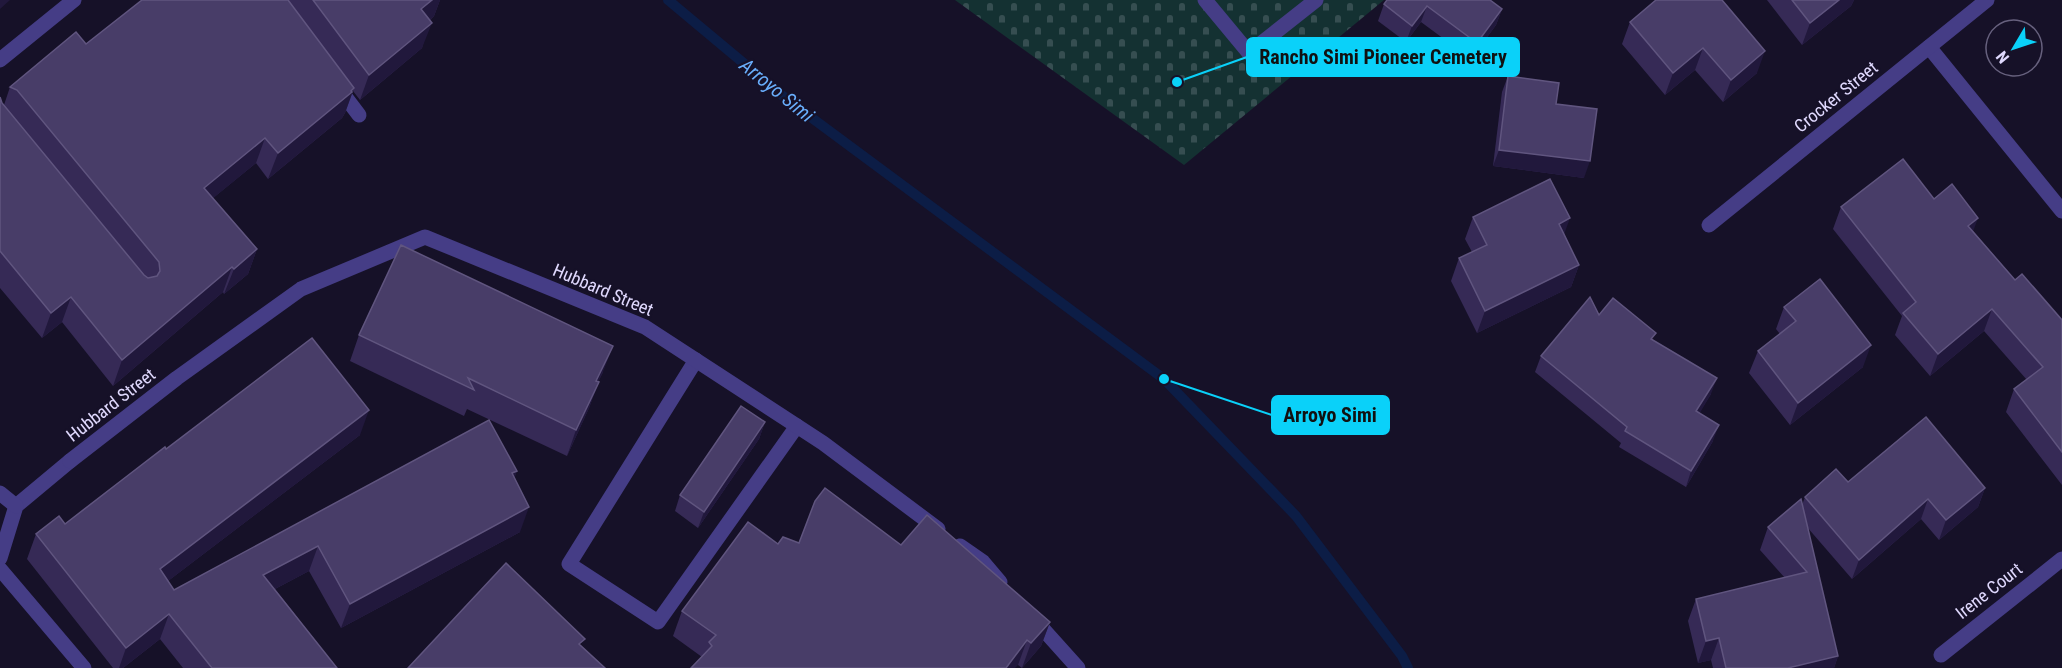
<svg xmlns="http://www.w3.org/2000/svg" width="2062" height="668" font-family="'Roboto Condensed',sans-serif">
  <defs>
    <pattern id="cemetery-stones" width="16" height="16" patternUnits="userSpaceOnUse" patternTransform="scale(1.5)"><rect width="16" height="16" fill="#143132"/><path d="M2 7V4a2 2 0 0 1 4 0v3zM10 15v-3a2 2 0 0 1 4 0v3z" fill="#364e51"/></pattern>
  </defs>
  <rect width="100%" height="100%" fill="#161128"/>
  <path fill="url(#cemetery-stones)" d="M955 0H1384L1184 165Z"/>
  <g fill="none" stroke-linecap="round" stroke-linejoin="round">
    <path stroke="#0c1d46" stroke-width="10" d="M668 0 789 101 1164 379 1296 516 1402 656 1408 668"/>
    <g stroke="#453d86" stroke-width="15">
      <path d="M1205 0 1249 53 1316 0"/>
      <path d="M0 60 74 0"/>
      <path d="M337 86 359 115"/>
      <path d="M696 360 569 564 658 622 797 426"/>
      <path d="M0 558 16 506 70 461"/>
      <path d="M0 569 84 668"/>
    </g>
    <g stroke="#453d86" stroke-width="15">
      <path d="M1929 47 2062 211"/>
      <path d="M1709 225 1987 0"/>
      <path d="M70 461 177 378 301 289 425 237 645 327 823 443 938 529"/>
      <path d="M0 493 16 506"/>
      <path d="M960 546 983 562 1000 582"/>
      <path d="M1034 619 1078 668"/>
      <path d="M1941 655 2062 559"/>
    </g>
  </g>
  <g fill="#362a56">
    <path d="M142 0H440L434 16 430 20 422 48 360 100 353 91 345 113 342 118 268 179 256 163 213 198 257 249 248 274 224 294 223 292 113 386 62 322 42 338 0 288V97L2 103 4 105 10 87 86 44Z"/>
    <path d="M1656 0 1757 73 1723 102 1695 70 1665 95 1622 44 1630 22Z"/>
    <path d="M1767 0H1854L1851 6 1802 45Z"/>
    <path d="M1384 4 1502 9 1496 25 1471 59 1421 22 1406 42 1378 21Z"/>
    <path d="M1508 76 1556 104 1584 178 1493 166 1502 92Z"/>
    <path d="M1934 199 1973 231 2015 280 2062 320V485L2006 412 2014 389 2027 380 1984 331 1930 376 1895 335 1902 316 1833 229 1841 207Z"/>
    <path d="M1473 217 1564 234 1579 265 1571 287 1477 333 1451 281 1459 258 1472 252 1465 239Z"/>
    <path d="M1784 307 1863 367 1790 425 1749 373 1758 351 1780 334 1776 329Z"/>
    <path d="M1599 315 1653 340 1711 394 1699 413 1713 441 1686 487 1619 447 1621 443 1535 372 1541 356Z"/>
    <path d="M359 335 603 372 598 382 589 408 567 456 467 409 464 416 350 361Z"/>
    <path d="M765 422 759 439 698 528 675 511 680 495Z"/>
    <path d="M360 435 168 581 174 590 517 471 514 478 520 532 341 628 309 571 275 589 337 668H183L160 639 123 668H113L27 559 36 534 65 524 166 449Z"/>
    <path d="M1848 482 1985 488 1978 507 1939 540 1921 519 1852 579 1807 527 1838 656 1834 668H1713L1711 660 1698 663 1688 621 1696 599 1785 578 1760 550 1768 527 1802 505 1805 497Z"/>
    <path d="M799 543 901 545 1050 622 1041 646 1022 668 1018 665 702 657 673 636 682 611 778 544Z"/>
  </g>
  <g fill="#21183c">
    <path d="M0 0H10L0 9Z"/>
    <path d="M432 0H440L434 16 412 35 421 9Z"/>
    <path d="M1839 0H1854L1851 6 1802 45 1810 23Z"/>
    <path d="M1427 6 1421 22 1406 42 1412 26Z"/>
    <path d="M1502 9 1496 25 1471 59 1477 43Z"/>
    <path d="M432 23 422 48 360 100 369 75Z"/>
    <path d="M1703 48 1695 70 1665 95 1673 73Z"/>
    <path d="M1765 51 1757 73 1723 102 1731 80Z"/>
    <path d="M354 88 345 113 342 118 268 179 278 153Z"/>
    <path d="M265 138 256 163 195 213 204 188Z"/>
    <path d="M1499 150 1590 161 1584 178 1493 166Z"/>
    <path d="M1570 218 1562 240 1559 224Z"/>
    <path d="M1978 218 1970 240 1968 226Z"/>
    <path d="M257 249 248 274 224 294 234 269Z"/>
    <path d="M1579 265 1571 287 1477 333 1485 311Z"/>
    <path d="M232 267 223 292 113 386 122 360Z"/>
    <path d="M71 297 62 322 42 338 51 313Z"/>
    <path d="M1992 309 1984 331 1930 376 1938 354Z"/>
    <path d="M1871 345 1863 367 1790 425 1798 403Z"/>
    <path d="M613 346 603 372 586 407 596 381Z"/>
    <path d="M1717 378 1711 394 1691 428 1696 411Z"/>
    <path d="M599 382 589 408 567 456 576 430Z"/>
    <path d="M369 410 360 435 151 594 160 569Z"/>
    <path d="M765 422 759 439 698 528 704 512Z"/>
    <path d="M1719 425 1713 441 1686 487 1691 471Z"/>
    <path d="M517 471 508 496 512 473Z"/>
    <path d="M1985 488 1978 507 1939 540 1946 520Z"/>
    <path d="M1928 499 1921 519 1852 579 1859 560Z"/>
    <path d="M529 507 520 532 341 628 350 604Z"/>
    <path d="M318 546 309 571 254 600 263 575Z"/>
    <path d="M169 614 160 639 123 668H119L126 648Z"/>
    <path d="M1050 622 1041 646 1022 668 1031 643Z"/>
    <path d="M1719 638 1711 660 1698 663 1706 641Z"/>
    <path d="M1027 640 1018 665 1015 668H1006Z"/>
    <path d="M1838 656 1834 668H1788Z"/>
  </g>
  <g fill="#483d68" stroke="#60557f" stroke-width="1.5">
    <path d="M142 0H288L354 88 351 91 352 92 278 153 265 138 204 188 257 249 234 269 232 267 122 360 71 297 51 313 0 251V97L2 103 144 275 148 278 157 276 160 271 159 262 17 90 10 87 76 32 86 44Z"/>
    <path d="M313 0H432L421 9 432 23 369 75Z"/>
    <path d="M1387 0H1490L1502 9 1477 43 1427 6 1412 26 1384 4Z"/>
    <path d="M1656 0H1722L1765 51 1731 80 1703 48 1673 73 1630 22Z"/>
    <path d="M1792 0H1839L1810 23Z"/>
    <path d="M1508 76 1559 83 1556 104 1597 109 1590 161 1499 150Z"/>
    <path d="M1903 159 1934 199 1952 184 1978 218 1968 226 2015 280 2022 274 2062 320V452L2014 389 2043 367 1992 309 1938 354 1903 313 1916 302 1841 207Z"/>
    <path d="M1550 179 1570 218 1559 224 1579 265 1485 311 1459 258 1487 245 1473 217Z"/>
    <path d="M401 245 613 346 596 381 599 382 576 430 468 378 474 390 359 335Z"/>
    <path d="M1820 279 1871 345 1798 403 1758 351 1796 321 1784 307Z"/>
    <path d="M1590 297 1599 315 1613 298 1656 333 1651 339 1717 378 1696 411 1719 425 1691 471 1625 431 1627 427 1541 356Z"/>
    <path d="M312 338 369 410 160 569 174 590 489 420 517 471 512 473 529 507 350 604 318 546 263 575 337 668H212L169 614 126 648 36 534 59 516 65 524 122 480 165 447 166 449Z"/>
    <path d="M741 406 765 422 704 512 680 495Z"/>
    <path d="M1926 417 1985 488 1946 520 1928 499 1859 560 1805 497 1836 469 1848 482Z"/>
    <path d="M825 488 901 545 927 515 1050 622 1031 643 1027 640 1006 668H691L712 646 709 642 716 635 682 611 748 522 778 544 783 537 799 543 815 501Z"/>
    <path d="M1801 499 1838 656 1788 668H1726L1719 638 1706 641 1696 599 1807 572 1768 527Z"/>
    <path d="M506 563 585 639 579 644 605 668H408Z"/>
  </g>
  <g text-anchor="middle" stroke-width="4.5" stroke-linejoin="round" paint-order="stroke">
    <g font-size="18" fill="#e0d9fe" stroke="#161128">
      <text transform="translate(1836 97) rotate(-39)" y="6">Crocker Street</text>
      <text transform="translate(603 290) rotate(23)" y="6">Hubbard Street</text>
      <text transform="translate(111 405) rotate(-38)" y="6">Hubbard Street</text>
      <text transform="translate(1989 591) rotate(-38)" y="6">Irene Court</text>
    </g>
    <g font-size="20" font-style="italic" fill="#69aefc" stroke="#161128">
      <text transform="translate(777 90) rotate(39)" y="7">Arroyo Simi</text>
    </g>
  </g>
  <path fill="none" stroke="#0ad1f9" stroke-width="2" d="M1177 82L1247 57M1164 379L1272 415"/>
  <g fill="#0ad1f9" stroke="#161128" stroke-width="2">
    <circle cx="1177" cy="82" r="6"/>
    <circle cx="1164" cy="379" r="6"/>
  </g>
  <g fill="#0ad1f9" stroke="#0ad1f9" stroke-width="2">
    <rect x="1247" y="38" width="272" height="38" rx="6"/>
    <rect x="1272" y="396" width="117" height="38" rx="6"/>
  </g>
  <g font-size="20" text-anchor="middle" font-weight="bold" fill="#111">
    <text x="1383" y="64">Rancho Simi Pioneer Cemetery</text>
    <text x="1330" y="422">Arroyo Simi</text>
  </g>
  <g transform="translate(2014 48) rotate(231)"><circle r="28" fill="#161128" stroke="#67617e" stroke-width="1.5"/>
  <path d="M0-4.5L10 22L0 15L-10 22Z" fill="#0ad1f9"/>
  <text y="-9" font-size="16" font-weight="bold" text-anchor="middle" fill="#e0d9fe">N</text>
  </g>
</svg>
